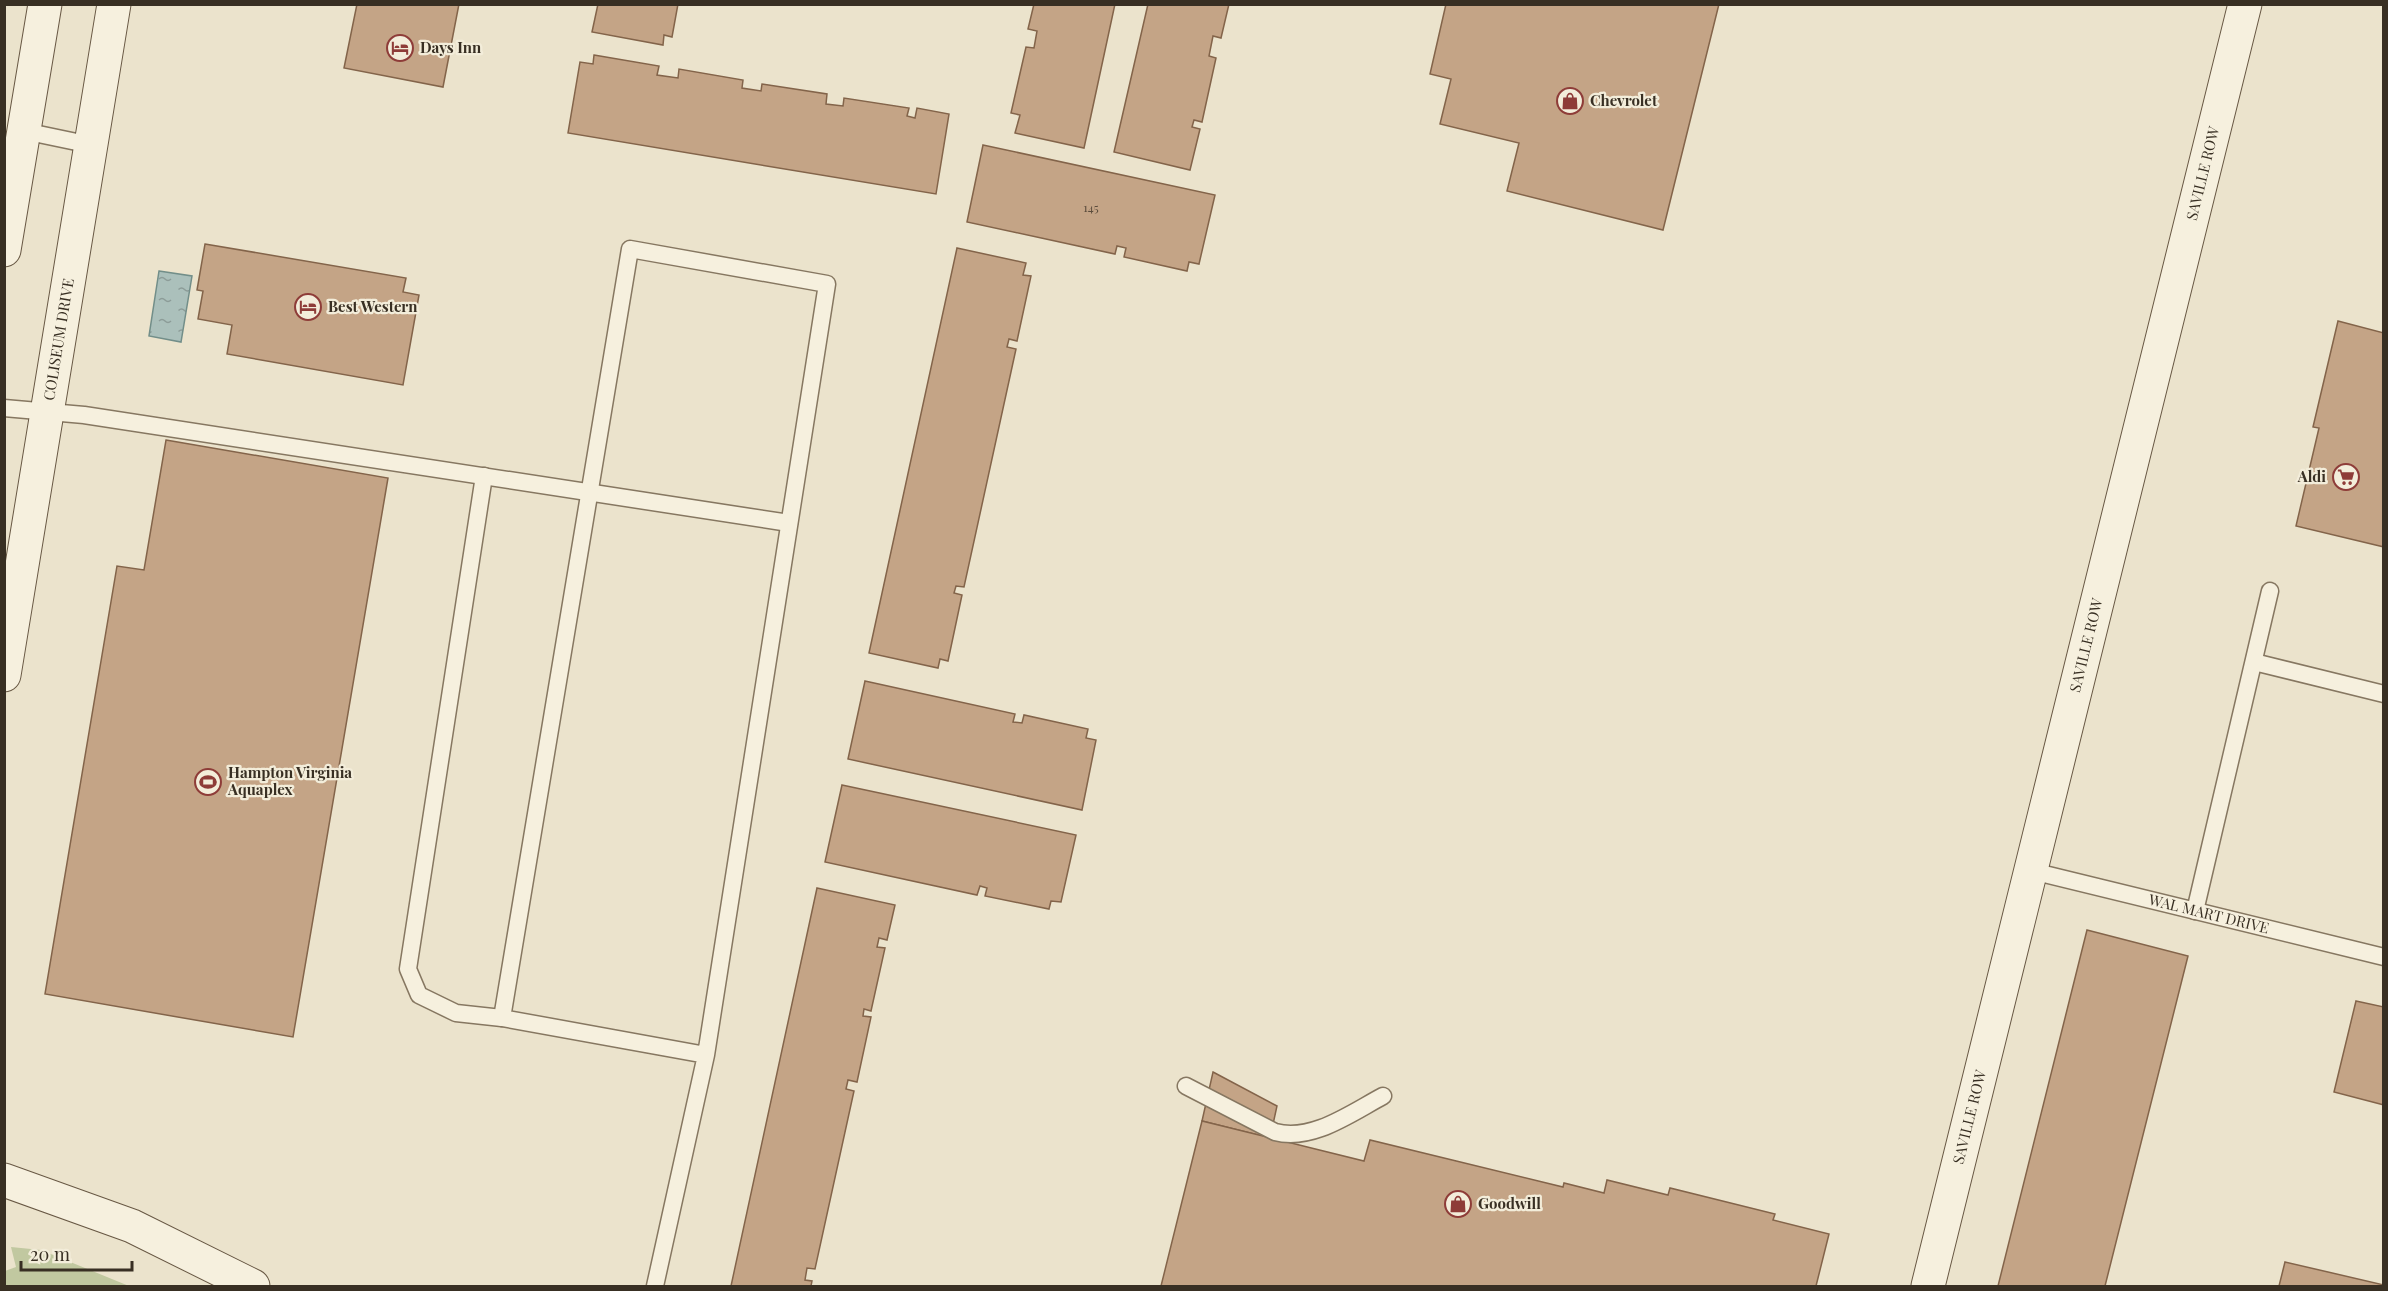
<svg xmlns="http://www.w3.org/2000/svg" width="2388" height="1291" font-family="'Playfair Display',serif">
  <defs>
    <pattern id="water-ripples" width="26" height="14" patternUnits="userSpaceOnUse" patternTransform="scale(1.5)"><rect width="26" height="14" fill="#abc0bb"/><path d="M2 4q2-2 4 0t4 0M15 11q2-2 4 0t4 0" fill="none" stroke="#8c9c98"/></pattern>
  </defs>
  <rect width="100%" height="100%" fill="#ebe3cc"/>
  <path fill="#c1c8a0" d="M11 1247 41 1250 129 1286H5V1271L16 1267Z"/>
  <path fill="url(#water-ripples)" stroke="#728e89" stroke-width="1.5" d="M159 271 192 276 181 342 149 336Z"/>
  <g fill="#c4a486" stroke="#83644a" stroke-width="1.5">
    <path d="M357 4H459L443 87 344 68Z"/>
    <path d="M598 4H678L672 37 664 35 663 45 592 32Z"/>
    <path d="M1034 4H1115L1084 148 1015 133 1020 115 1011 113 1026 47 1034 48 1037 31 1028 29Z"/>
    <path d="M1148 4H1229L1221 38 1213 36 1209 56 1216 58 1202 122 1194 120 1192 127 1200 129 1190 170 1114 152Z"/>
    <path d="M1446 4H1719L1663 230 1507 191 1519 143 1440 124 1451 79 1430 74Z"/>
    <path d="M594 55 659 66 657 75 678 78 679 69 743 80 742 88 761 91 762 84 827 94 826 104 843 106 844 98 909 108 907 116 915 118 917 108 949 114 936 194 568 133 580 62 593 64Z"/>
    <path d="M983 145 1215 195 1199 264 1189 262 1187 271 1124 257 1126 248 1117 246 1115 254 967 222Z"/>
    <path d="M205 244 406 278 403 292 419 295 403 385 227 354 232 325 198 319 203 291 197 290Z"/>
    <path d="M957 248 1026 263 1023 275 1031 276 1017 341 1009 339 1007 347 1016 349 964 587 956 586 954 593 962 595 948 661 940 659 938 668 869 653Z"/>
    <path d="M2338 321 2384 333V547L2296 526 2319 428 2313 427Z"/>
    <path d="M166 440 388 478 293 1037 45 994 117 566 144 570Z"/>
    <path d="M865 681 1015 714 1013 722 1022 723 1024 715 1088 729 1086 738 1096 740 1082 810 848 759Z"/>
    <path d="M842 785 1076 835 1061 902 1051 901 1049 909 985 896 987 888 980 886 977 895 825 862Z"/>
    <path d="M817 888 895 905 887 940 879 938 877 947 885 948 871 1011 864 1009 863 1016 871 1017 857 1082 848 1080 846 1089 854 1091 815 1269 807 1268 805 1280 812 1281 811 1286H731Z"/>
    <path d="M2087 930 2188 956 2105 1286H1998Z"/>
    <path d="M2356 1001 2384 1007V1105L2334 1092Z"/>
    <path d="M1213 1072 1277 1106 1270 1138 1202 1121Z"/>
    <path d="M1202 1121 1364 1161 1370 1140 1563 1187 1564 1183 1604 1193 1607 1180 1668 1195 1670 1188 1775 1214 1773 1220 1829 1234 1816 1286H1161Z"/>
    <path d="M2285 1262 2384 1285V1286H2279Z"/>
  </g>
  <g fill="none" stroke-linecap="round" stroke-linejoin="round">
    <defs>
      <g id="lane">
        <path d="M24 131 91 145"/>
        <path d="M4 408 84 415 789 523"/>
        <path d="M484 476 408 969 419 995 456 1013 502 1018"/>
        <path d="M2254 662 2384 694"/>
        <path id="s1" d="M2032 871 2384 957"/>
        <path d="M2195 911 2270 591"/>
        <path d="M1186 1086 1275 1132C1312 1142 1351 1113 1383 1096"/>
        <path d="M655 1286 706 1055 827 284 630 249 502 1018 706 1055"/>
      </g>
      <g id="secondary">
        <path d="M4 250 45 4"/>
        <path id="s2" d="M4 675 114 4"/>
        <path d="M4 1180 132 1226 253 1286"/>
        <path id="s3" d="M1928 1286 2245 4"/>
      </g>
    </defs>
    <use href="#lane" stroke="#867761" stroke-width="19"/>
    <use href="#secondary" stroke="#685844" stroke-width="35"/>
    <use href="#lane" stroke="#f6f0de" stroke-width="16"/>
    <use href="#secondary" stroke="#f6f0de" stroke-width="33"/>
  </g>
  <defs>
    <symbol id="hotel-ring" viewBox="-11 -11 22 22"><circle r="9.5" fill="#f3edda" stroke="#8e3c38" stroke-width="1.5"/><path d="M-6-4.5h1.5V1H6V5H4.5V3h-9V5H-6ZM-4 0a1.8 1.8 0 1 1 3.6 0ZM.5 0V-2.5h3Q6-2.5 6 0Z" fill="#8e3c38"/></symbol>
    <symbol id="shop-ring" viewBox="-11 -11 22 22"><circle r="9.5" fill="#f3edda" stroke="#8e3c38" stroke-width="1.5"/><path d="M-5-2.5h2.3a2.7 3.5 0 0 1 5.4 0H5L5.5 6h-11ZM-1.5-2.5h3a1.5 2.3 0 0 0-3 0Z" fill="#8e3c38"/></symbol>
    <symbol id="supermarket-ring" viewBox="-11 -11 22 22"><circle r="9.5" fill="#f3edda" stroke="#8e3c38" stroke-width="1.5"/><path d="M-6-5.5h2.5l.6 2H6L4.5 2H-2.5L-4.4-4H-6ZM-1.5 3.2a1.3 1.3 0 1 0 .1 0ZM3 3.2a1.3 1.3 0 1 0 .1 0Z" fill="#8e3c38"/></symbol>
    <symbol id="stadium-ring" viewBox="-11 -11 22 22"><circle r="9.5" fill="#f3edda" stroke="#8e3c38" stroke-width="1.5"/><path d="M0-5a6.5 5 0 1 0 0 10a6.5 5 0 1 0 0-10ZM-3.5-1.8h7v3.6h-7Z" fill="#8e3c38"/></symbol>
  </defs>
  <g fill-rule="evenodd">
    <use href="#hotel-ring" x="385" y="33" width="30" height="30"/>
    <use href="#shop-ring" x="1555" y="86" width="30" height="30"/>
    <use href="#hotel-ring" x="293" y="292" width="30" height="30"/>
    <use href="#supermarket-ring" x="2331" y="462" width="30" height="30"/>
    <use href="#stadium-ring" x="193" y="767" width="30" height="30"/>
    <use href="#shop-ring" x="1443" y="1189" width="30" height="30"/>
  </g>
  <g text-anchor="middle" stroke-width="4.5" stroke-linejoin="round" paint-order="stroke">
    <g font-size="12" fill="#5b4c3c">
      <text x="1091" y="212">145</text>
    </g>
    <g font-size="15" font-weight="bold" fill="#382f23" stroke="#f3edda" text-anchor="start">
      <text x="420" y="53">Days Inn</text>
      <text x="1590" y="106">Chevrolet</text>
      <text x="328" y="312">Best Western</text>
      <text x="2326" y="482" text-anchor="end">Aldi</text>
      <text x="228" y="778">Hampton Virginia<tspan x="228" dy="17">Aquaplex</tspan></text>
      <text x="1478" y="1209">Goodwill</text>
    </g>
    <g font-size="15" fill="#382f23" stroke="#f3edda">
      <text dy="5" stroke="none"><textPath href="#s3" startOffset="1146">SAVILLE ROW</textPath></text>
      <text dy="5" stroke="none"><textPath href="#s2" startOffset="340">COLISEUM DRIVE</textPath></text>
      <text dy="5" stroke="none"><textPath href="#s3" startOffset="660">SAVILLE ROW</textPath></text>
      <text dy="5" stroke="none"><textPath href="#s1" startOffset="182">WAL MART DRIVE</textPath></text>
      <text dy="5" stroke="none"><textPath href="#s3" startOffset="174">SAVILLE ROW</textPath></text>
    </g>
  </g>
  <rect width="2388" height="1291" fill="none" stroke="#382f23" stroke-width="12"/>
  <path d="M21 1261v9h111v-9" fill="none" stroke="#382f23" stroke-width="3"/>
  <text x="30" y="1261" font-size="18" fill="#382f23" stroke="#f3edda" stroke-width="4.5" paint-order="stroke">20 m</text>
</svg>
